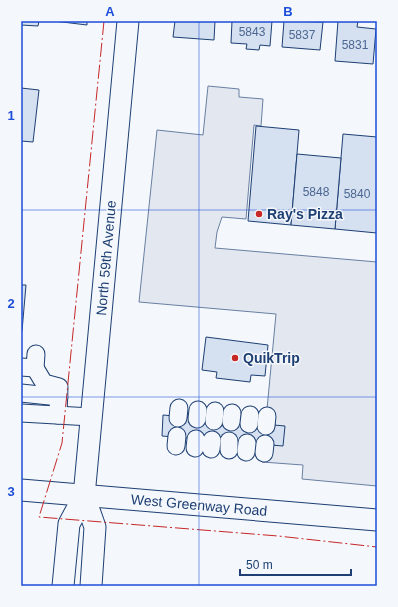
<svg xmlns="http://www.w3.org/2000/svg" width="398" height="607" font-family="Helvetica,sans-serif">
  <rect width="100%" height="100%" fill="#f4f7fb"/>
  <path fill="#e3e8f0" stroke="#687fa3" d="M208 86 239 89V97L263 99 261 126 254 125 246 219 222 217 217 232 215 248 377 262V486L302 479 303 465 262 462 276 314 139 302 157 130 203 135Z"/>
  <g fill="#d5e0f0" stroke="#1d3f73">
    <path d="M21 21H39L38 26 21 25Z"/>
    <path d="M54 21H87V25Z"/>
    <path d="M175 21H215L214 40 173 37Z"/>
    <path d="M232 21H272L270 46 260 45 259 50 246 49 247 44 231 43Z"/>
    <path d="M284 21 323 22 320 50 282 47Z"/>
    <path d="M338 21H358L357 27 376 29 373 64 335 61Z"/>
    <path d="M21 88 39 90 33 142 21 141Z"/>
    <path d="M256 126 299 130 291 225 248 221Z"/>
    <path d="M343 134 377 137V233L335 229Z"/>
    <path d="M297 154 341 158 335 229 291 225Z"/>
    <path d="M21 285H26L22 331H21Z"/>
    <path d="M206 337 268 345 265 376 251 375 250 382 216 378 217 372 202 370Z"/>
    <path d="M163 415 285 426 283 446 162 436Z"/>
  </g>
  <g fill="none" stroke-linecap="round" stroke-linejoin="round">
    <defs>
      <g id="minor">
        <path d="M21 367 35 368 36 354"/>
        <path d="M35 368 44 383 59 387 58 415"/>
        <path d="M21 393 59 397"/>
        <path d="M21 413 91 417"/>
        <path d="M178 418 179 408"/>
        <path d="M197 419 198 410"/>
        <path d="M214 421 215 411"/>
        <path d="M231 422 232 413"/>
        <path d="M249 424 250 415"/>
        <path d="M266 426 267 416"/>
        <path d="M176 446 177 436"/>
        <path d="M195 448 196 439"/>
        <path d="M211 449 212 440"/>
        <path d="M229 450V441"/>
        <path d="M246 452 247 443"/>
        <path d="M264 453 265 444"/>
      </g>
      <g id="major">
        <path d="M21 490 377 520"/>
        <path d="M84 496 95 527 91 586"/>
        <path d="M63 586 69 524 84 496 128 21"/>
      </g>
    </defs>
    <use href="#minor" stroke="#1d3f73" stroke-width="19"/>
    <use href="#major" stroke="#1d3f73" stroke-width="23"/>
    <use href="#minor" stroke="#f4f7fb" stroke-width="17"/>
    <use href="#major" stroke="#f4f7fb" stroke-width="21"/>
    <path stroke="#c62828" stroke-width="1" stroke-dasharray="14 3 2 3" stroke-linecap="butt" d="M104 21 62 443 39 517 278 536 377 547"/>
  </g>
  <path fill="none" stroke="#1d4ed8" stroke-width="1" stroke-opacity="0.55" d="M199 21V586M21 210H377M21 397H377"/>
  <g fill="#c62828" stroke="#f4f7fb" stroke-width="1.5">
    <circle cx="259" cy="214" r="4"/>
    <circle cx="235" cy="358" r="4"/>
  </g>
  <g text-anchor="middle" stroke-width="3" stroke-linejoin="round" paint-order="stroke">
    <g font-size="12" fill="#4b6792">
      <text x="252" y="36">5843</text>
      <text x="302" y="39">5837</text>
      <text x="355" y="49">5831</text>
      <text x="316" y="196">5848</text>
      <text x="357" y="198">5840</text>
    </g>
    <g font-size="14" font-weight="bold" fill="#1d3f73" stroke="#f4f7fb" text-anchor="start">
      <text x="267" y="219">Ray's Pizza</text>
      <text x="243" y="363">QuikTrip</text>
    </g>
    <g font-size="14" fill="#1d3f73" stroke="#f4f7fb">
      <text transform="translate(106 258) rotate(-85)" y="5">North 59th Avenue</text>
      <text transform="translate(199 505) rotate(5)" y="5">West Greenway Road</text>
    </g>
  </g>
  <rect width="398" height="607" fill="none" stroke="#f4f7fb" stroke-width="44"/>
  <path d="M240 569v6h111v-6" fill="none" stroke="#1d3f73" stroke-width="2"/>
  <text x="246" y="569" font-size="12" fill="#1d3f73" stroke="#f4f7fb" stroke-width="3" paint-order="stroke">50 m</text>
  <rect x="22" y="22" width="354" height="563" fill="none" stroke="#1d4ed8" stroke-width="1.5"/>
  <g font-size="13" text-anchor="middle" font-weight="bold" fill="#1d4ed8">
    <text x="110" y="16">A</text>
    <text x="288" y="16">B</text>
    <text x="11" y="120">1</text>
    <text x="11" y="308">2</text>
    <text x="11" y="496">3</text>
  </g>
</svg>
